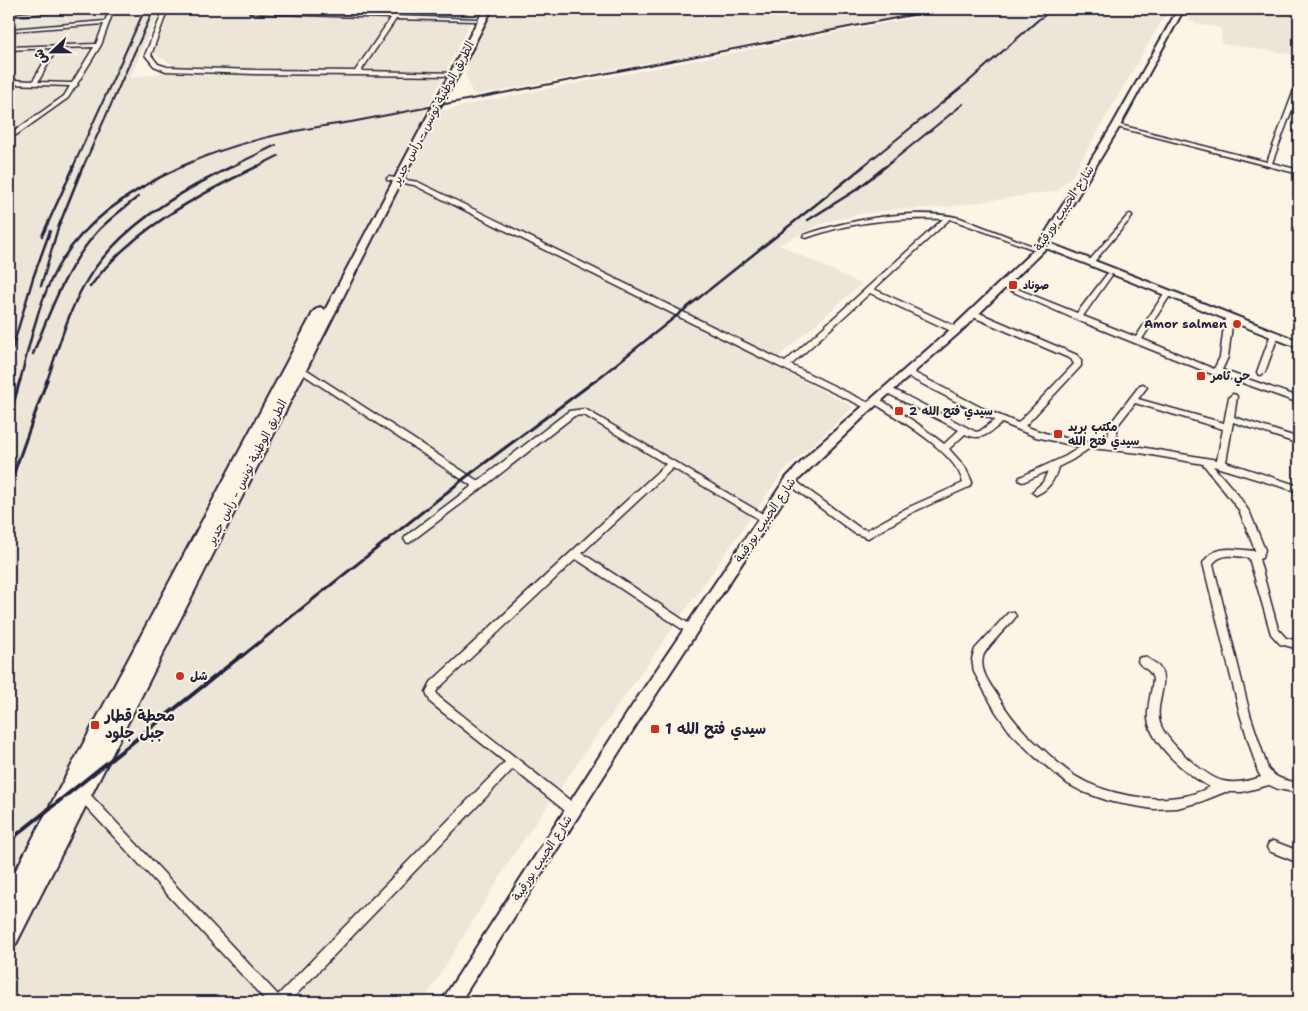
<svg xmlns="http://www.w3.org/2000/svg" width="1308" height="1011" font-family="'Shantell Sans','Playpen Sans Arabic',sans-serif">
  <rect width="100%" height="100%" fill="#fcf5e5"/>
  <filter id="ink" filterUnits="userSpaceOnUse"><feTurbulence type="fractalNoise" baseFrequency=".02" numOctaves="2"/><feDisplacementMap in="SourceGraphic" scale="10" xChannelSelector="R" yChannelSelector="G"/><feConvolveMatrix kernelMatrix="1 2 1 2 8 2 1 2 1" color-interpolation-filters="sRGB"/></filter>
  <g filter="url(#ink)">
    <g fill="#ece5d8">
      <path d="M9 9H160L130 78 158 74 174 65 153 53 171 9H477L423 116 475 103 960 9H1148L1166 13 1072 176 1057 191 945 207 901 209 858 214 820 224 779 245 861 284 770 364 853 407 782 473 517 849 423 1002H9Z"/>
      <path d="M493 9H938L475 95 472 92 465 74 469 67 465 65Z"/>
      <path d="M1190 9H1299V55L1222 44 1221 28 1195 24 1196 22 1189 21Z"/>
    </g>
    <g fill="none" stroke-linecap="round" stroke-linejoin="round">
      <defs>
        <g id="minor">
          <path d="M69 9H85L83 10 9 16V14Z"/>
          <path d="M110 9H114L101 45 77 84 78 85 75 87 68 98 9 140V135L64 96 70 86 9 84V80L33 81 52 48 9 50V47L96 44 104 24 12 31H10V29L105 21ZM94 47 72 83 38 82 57 48Z"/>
          <path d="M164 9H168L151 55 158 64 167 67 255 70 355 71 391 18 250 13V12L252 11 393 16 398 9H402L398 16 476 19 478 20 476 21 396 19 361 71 457 73 458 74 455 76 255 74 166 71 154 66 145 55Z"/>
          <path d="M1299 83V91L1272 163 1299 170V174L1113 126 1116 124 1267 162 1296 85Z"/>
          <path d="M389 177 418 182 785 362 943 219C910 218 876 220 843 227 830 230 818 234 806 238L803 236 804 235C847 220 915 207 960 218L1043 250 1040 252 1038 251 950 219 874 289 959 328V332H953L870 293 791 365 871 404 872 406 871 408 868 409 782 368 414 185 387 180V178Z"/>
          <path d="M1130 214 1132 215V217L1093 263H1089V261L1128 215Z"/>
          <path d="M1109 273 1112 275 1083 316 1136 337 1165 292H1169L1171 294 1142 339 1214 369 1220 357 1225 318 1226 316H1232L1233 318 1228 357 1222 370 1299 397V403L1217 374H1212L1075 319 1000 286 1001 284H1005L1077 313 1107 274Z"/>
          <path d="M971 312H977L1077 355 1081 360V366L1025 426C1051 437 1079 441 1107 444L1110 424 1140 385 1143 384 1147 387 1138 399 1224 423 1229 397 1233 394 1236 395 1237 397 1234 417 1299 438V444L1233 422 1226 462 1299 486V492L1213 466 1238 495 1250 513 1265 550 1262 558 1259 559 1278 629 1286 638 1299 641V649L1280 644 1271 634 1249 558C1237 556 1221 552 1213 564L1250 714 1268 769C1278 780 1285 780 1299 783V793L1278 789 1269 785 1242 792H1225L1200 802 1177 808 1153 809 1112 802 1083 792 1068 784 1034 756 1010 732 996 712 974 672 972 659 975 649 1008 613 1011 612 1014 613 1016 616 1014 619C1008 627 985 648 983 657 979 672 992 686 999 698 1011 719 1027 736 1046 752 1055 760 1064 769 1075 776 1102 793 1147 802 1178 797 1189 796 1200 792 1210 787 1189 776 1151 745 1148 719 1147 705 1152 692 1153 679 1150 667 1142 670 1138 661L1139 658C1144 656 1146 657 1150 660 1177 674 1153 701 1160 723 1165 741 1205 777 1223 781 1235 784 1249 781 1261 777L1258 772 1240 714 1203 563C1215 543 1236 550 1255 551V550L1239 510 1203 464 1140 453 1090 448 1072 460 1058 467C1055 479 1049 490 1036 495L1032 492 1043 482 1048 471 1023 482 1020 481 1019 479 1020 477 1066 456 1080 447 1036 437 1002 423C989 433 982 442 965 434L949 449 965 467 972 482 969 487 913 512 868 538 854 533 787 483 786 481 787 479H793L860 528 867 530 907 508 963 483C958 453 897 418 872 402L871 400 872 398H878L918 424 944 444 959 430 885 392 884 390 885 388H891L976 432 980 431 995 420 976 412 905 375 904 373 905 371H911L982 408 1018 423 1074 364 1071 359 971 316ZM1135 403 1223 429 1217 460 1140 447 1115 445 1118 425Z"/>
          <path d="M1271 334H1274L1278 336 1265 372 1261 375 1258 374 1257 372Z"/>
          <path d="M295 362 478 481 569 411 585 409 768 517 769 519 768 521H762L673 468 582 553 694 627 696 630 694 633 691 634 688 633 576 559 439 688 436 692 439 697 577 806 579 810 577 814 573 816 569 814 513 769 289 1002H267L78 798 76 794 78 790 82 789 86 790 278 995 505 762 431 703 426 692 431 682 666 464 584 415 574 416 482 488 409 543 406 542 404 539 406 536 472 486 292 367 291 365 292 363Z"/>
          <path d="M1273 841 1299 851V863L1269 851 1267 847 1269 843Z"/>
        </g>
        <path id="secondary" d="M1178 9H1184L1120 126 1049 243 1299 341V348L1046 248 960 332 872 409 794 484 640 719 460 1002H441L630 709 786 478 812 451 952 328 1036 248 1112 126Z"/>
        <path id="primary" d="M484 9H492L459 74 433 119 16 944 9 947V918L13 910 9 911V883L314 311 320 307 325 310Z"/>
      </defs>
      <use href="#minor" stroke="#22223b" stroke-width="3"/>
      <use href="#secondary" stroke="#22223b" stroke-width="4"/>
      <use href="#primary" stroke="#22223b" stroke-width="4"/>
      <use href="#minor" fill="#fcf5e5" fill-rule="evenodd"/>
      <use href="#secondary" fill="#fcf5e5" fill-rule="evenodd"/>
      <use href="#primary" fill="#fcf5e5" fill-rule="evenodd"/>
      <g stroke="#22223b" stroke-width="2">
        <path d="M73 167 145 9"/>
        <path d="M83 167 154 9"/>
        <path d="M180 167C234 142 292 130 351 122L943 9"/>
        <path d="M231 167 276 145"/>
        <path d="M256 167 278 156"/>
        <path d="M862 167 968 82 1038 20 1054 9"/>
        <path d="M885 167 963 104"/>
      </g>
      <g stroke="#22223b" stroke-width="2.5">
        <path d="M808 220 856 190 886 166"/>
        <path d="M42 236 74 166"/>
        <path d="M41 286 58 228 83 166"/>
        <path d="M90 287C130 231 198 195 258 166"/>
        <path d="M33 354C50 311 66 267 97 232 109 219 124 208 138 197"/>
        <path d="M9 360 33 278 50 231"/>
        <path d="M12 381 15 371"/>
        <path d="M20 381C30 343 38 303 57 268 83 221 135 188 183 166"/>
        <path d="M47 381C58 349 67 315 84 285 116 229 177 193 233 166"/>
        <path d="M595 381 864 166"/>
      </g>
      <g stroke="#22223b" stroke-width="3">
        <path d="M9 390 12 380"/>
        <path d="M9 419 20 380"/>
        <path d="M9 487 47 380"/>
        <path d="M241 657 466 477 596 380"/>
      </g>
      <path stroke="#22223b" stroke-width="4" d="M9 841 242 655"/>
    </g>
  </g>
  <g fill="#c8321e" stroke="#fcf5e5" stroke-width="2">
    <rect x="1008" y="280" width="10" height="10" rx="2.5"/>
    <circle cx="1237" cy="324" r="5"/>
    <rect x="1196" y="371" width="10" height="10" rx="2.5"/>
    <rect x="894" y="406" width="10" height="10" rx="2.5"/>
    <rect x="1053" y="429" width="10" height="10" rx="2.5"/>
    <circle cx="180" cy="676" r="5"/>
    <rect x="90" y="720" width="10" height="10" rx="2.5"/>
    <rect x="650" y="724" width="10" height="10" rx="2.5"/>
  </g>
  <g text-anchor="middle" stroke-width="4" stroke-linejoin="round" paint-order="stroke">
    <g font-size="11" font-weight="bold" fill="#22223b" stroke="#fcf5e5" text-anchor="start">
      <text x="1023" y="289">صوناد</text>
    </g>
    <g font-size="12" fill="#22223b" stroke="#fcf5e5">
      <text transform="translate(433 113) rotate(-62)" y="4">الطريق الوطنية تونس - رأس جدير</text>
      <text transform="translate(1064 208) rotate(-57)" y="4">شارع الحبيب بورقيبة</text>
      <text transform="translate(247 472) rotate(-63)" y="4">الطريق الوطنية تونس - رأس جدير</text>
      <text transform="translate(765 520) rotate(-56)" y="4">شارع الحبيب بورقيبة</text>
      <text transform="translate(542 858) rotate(-57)" y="4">شارع الحبيب بورقيبة</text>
    </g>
    <g font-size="12" font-weight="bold" fill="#22223b" stroke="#fcf5e5" text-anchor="start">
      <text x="1227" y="328" text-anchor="end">Amor salmen</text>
      <text x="1211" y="380">حي ثامر</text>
      <text x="909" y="415">2 سيدي فتح الله</text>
      <text x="1068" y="431">مكتب بريد<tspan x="1068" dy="14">سيدي فتح الله</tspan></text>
      <text x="190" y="680">شل</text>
    </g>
    <g font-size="15" font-weight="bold" fill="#22223b" stroke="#fcf5e5" text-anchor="start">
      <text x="105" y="721">محطة قطار<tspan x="105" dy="17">جبل جلود</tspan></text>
      <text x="665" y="734">سيدي فتح الله 1</text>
    </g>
  </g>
  <rect width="1308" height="1011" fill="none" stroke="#fcf5e5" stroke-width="30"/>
  <rect x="15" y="15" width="1278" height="981" fill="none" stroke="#22223b" stroke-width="2" filter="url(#ink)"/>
  <g transform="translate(52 52) rotate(248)" stroke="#fcf5e5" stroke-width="4" paint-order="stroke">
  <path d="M0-4L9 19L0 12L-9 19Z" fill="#22223b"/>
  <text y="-8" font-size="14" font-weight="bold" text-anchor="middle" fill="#22223b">ش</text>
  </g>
</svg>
